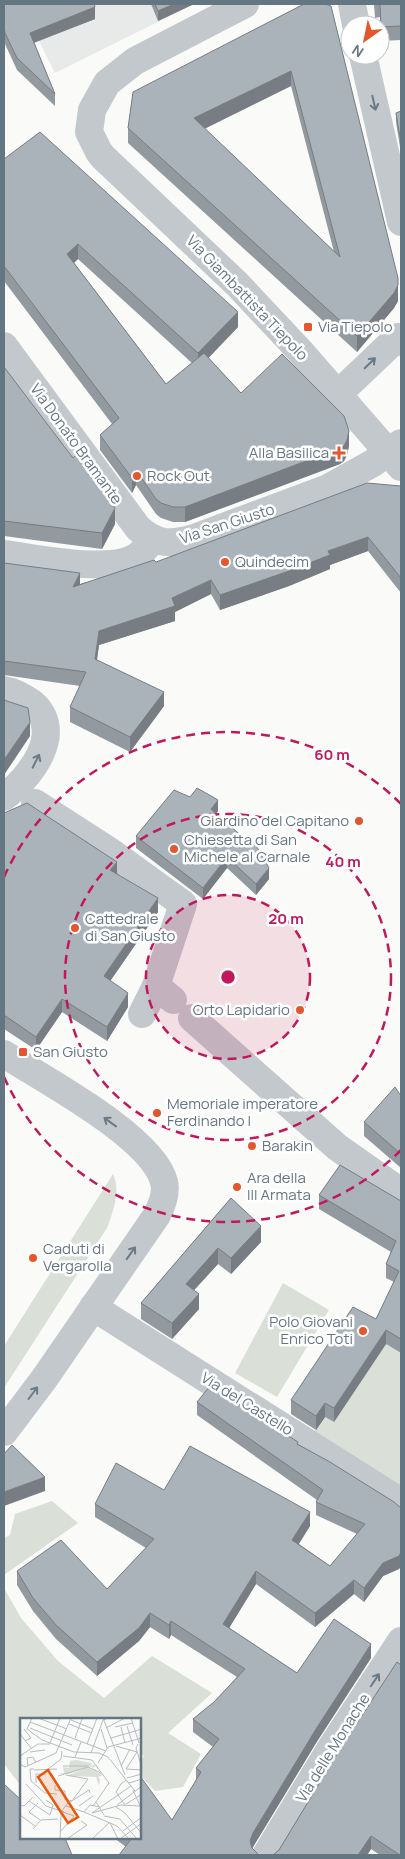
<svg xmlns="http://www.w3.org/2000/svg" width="405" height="1859" font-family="Manrope,sans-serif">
  <rect width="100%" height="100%" fill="#fafaf8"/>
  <path fill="#e8e9e9" d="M4 4H194L55 73 24 11Z"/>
  <g fill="#dadfd7">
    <path d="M113 1174C121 1191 113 1212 107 1228L4 1388V1346Z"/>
    <path d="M283 1283 329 1310 277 1397 235 1373Z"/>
    <path d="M386 1344 401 1353V1489L314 1432 325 1417 334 1422Z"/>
    <path d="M52 1501 78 1523 4 1575V1538L10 1535 15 1514Z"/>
    <path d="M4 1588 21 1618 58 1661 104 1698 152 1656 212 1693 168 1733 201 1754 183 1787 155 1791 140 1775V1762L144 1756 140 1753V1719H21V1786L4 1764Z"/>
  </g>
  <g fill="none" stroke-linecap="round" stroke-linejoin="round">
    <g stroke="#c3c8cc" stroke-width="28">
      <path d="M245 4 135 61 107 83 92 110 89 132 99 152 103 157 237 284 299 350 401 467"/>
      <path d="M352 4 356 25"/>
      <path d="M363 55 401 222"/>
      <path d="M4 346 138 528C157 545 171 545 194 538L328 488 373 463 401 443"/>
      <path d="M338 394 398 337 401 342"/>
      <path d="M4 554C36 558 106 573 134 558 142 554 147 547 152 539"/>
      <path d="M4 690C15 692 23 697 32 703 66 732 30 778 4 797"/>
      <path d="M35 803 111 852 183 904 156 986 173 1000"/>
      <path d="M142 1014 156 986"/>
      <path d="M192 1018 337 1147 401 1192"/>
      <path d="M4 1054C43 1079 153 1137 164 1182 167 1193 162 1205 157 1215L44 1379 4 1432"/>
      <path d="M93 1307 401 1502"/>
      <path d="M266 1855 329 1751 401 1641"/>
    </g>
  </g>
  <g fill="#929a9f" fill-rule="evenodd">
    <path d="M4 4 95 6V19L34 43 55 94V106L17 70 5 44 4 38Z"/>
    <path d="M151 4H194L158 21Z"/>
    <path d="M304 4 398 278V301L394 308 357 352 128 143V128ZM291 86 334 252 204 129Z"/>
    <path d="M374 4H401V40L381 41 380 17 375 18Z"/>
    <path d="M401 111V153L396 122V113Z"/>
    <path d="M4 159 238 327 208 358 241 393 349 446 347 455 344 461 340 464 185 522H173L161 518 156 514 136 485 132 493 100 450V435L112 424 4 281ZM78 259 192 363 166 384 74 263Z"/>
    <path d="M4 367 115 524 102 549 4 536Z"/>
    <path d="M401 486V593L368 551 330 565V569L289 586 220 610 211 594 175 612V621L99 645 97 660 164 706 130 752 70 722V707L80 686 4 675V563L80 584 156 562Z"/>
    <path d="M190 797 218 811 216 814 269 879 256 895 227 868 203 899 136 848V836Z"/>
    <path d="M4 813 117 873 158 912 110 981 128 1007 107 1041 62 1012 36 1050 4 1029Z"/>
    <path d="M401 1096V1168L364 1136V1122Z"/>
    <path d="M319 1195 401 1201V1353L386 1344 334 1422 325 1417 316 1430 291 1414V1400L376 1319 394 1282 386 1278V1264L391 1252 319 1209Z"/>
    <path d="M231 1198 261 1242 231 1274 218 1264 194 1290 199 1309 172 1339 141 1319V1303Z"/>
    <path d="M197 1402 298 1444 401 1508V1566L399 1569 383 1576 364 1602 354 1594 315 1627 256 1584 229 1628 297 1673 371 1658 316 1743 253 1847H126L114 1838H140L172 1820 196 1780V1768L213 1747 193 1732V1719L214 1702 237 1677 171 1635 169 1639 150 1627 139 1641 97 1676 56 1639 33 1611 17 1585V1571L107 1589 146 1548 95 1517V1504L164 1490 310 1526 299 1544 330 1566 357 1534 316 1515V1502L317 1500 197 1415Z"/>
    <path d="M342 1746 401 1855H380L371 1849 367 1855H273L279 1850Z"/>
  </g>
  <g fill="#777d82">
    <path d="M174 4H194L158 21V11Z"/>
    <path d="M95 7V19L30 44V33Z"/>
    <path d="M291 71V86L194 134V118Z"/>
    <path d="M78 244V259L67 269V254Z"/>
    <path d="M398 285V301L394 308 357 352V336Z"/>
    <path d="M238 312V327L198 369V353Z"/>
    <path d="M349 431V446L347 455 344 461 340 464 185 522V507Z"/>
    <path d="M136 470V485L132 493V478Z"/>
    <path d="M115 508V524L102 549V533Z"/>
    <path d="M368 537V551L330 565V569L289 586 220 610V595L328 551Z"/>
    <path d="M80 573V587H73Z"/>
    <path d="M211 580V594L175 612V621L99 645 95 673V659L99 631 172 598Z"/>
    <path d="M164 692V706L130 752V737Z"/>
    <path d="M30 722V736L4 775V760Z"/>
    <path d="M218 800V811L211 820V809Z"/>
    <path d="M227 857V868L203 899V888Z"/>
    <path d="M117 862V875L110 870Z"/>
    <path d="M269 868V879L256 895V884Z"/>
    <path d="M158 898V912L104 990V976Z"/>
    <path d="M128 993V1007L107 1041V1027Z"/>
    <path d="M62 999V1012L36 1050V1037Z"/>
    <path d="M261 1226V1242L231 1274V1258Z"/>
    <path d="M218 1248V1264L186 1299V1284Z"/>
    <path d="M199 1294V1309L172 1339V1323Z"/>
    <path d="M386 1330V1344L334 1422V1408Z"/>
    <path d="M325 1403V1417L316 1430V1416Z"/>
    <path d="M45 1477V1491L4 1506V1492Z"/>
    <path d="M310 1512V1526L292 1554V1540Z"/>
    <path d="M401 1552V1566L399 1569 383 1576 364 1602V1588L383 1563Z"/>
    <path d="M256 1571V1584L223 1638V1624Z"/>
    <path d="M354 1580V1594L315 1627V1613Z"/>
    <path d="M150 1613V1627L139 1641 97 1676V1662Z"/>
    <path d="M171 1621V1635L169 1639V1625Z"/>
    <path d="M371 1644V1658L316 1743 253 1847 250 1854V1841L253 1833 316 1729Z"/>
    <path d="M371 1836V1849L367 1855H358Z"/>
  </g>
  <g fill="#aab3b9" stroke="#777d82" fill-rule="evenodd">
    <path d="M4 4H94L95 7 30 33 55 94 17 58 5 33 4 26Z"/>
    <path d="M155 4H174L158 11Z"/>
    <path d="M304 4H325L331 6 398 278V285L394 293 357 336 128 128 133 92ZM291 71 340 257 194 118Z"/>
    <path d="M380 4H401V26L381 27Z"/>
    <path d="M401 111V143L396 113Z"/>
    <path d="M40 132 238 312 198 353 78 244 67 254 166 384 204 353 241 393 282 354 344 416 349 431 347 440 344 446 340 448 185 507H173L161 503 156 499 136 470 132 478 100 435 119 418 4 266V159Z"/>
    <path d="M4 367 73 458 76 455 115 508 102 533 4 521Z"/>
    <path d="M367 483 401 486V578L368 537 328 551 330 555 289 571 220 595 211 580 172 598 175 606 99 631 95 659 164 692 130 737 70 707 86 672 4 661V563L80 573 73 587 154 560 156 562Z"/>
    <path d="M4 700 28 708 30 722 4 760Z"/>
    <path d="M197 788 218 800 211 809 245 839 250 835 269 868 256 884 227 857 203 888 136 836 174 790 190 797Z"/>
    <path d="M27 803 117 862 110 870 158 898 104 976 128 993 107 1027 62 999 36 1037 4 1015V813Z"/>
    <path d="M395 1087 401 1096V1154L364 1122Z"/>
    <path d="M340 1165 401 1201V1339L386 1330 334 1408 325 1403 316 1416 291 1400 353 1307 376 1319 399 1271 386 1264 396 1241 319 1195Z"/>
    <path d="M231 1198 261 1226 231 1258 218 1248 186 1284 199 1294 172 1323 141 1303Z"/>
    <path d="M210 1386 298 1442 297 1444 330 1462 394 1502 401 1508V1552L399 1556 383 1563 364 1588 354 1580 315 1613 256 1571 223 1624 297 1673 334 1619 371 1644 316 1729 253 1833 250 1841 252 1848 259 1855H119L132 1838H140V1776L172 1820 201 1772 196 1768 219 1739 193 1719 214 1702 245 1669 171 1621 169 1625 150 1613 139 1628 97 1662 56 1625 33 1598 17 1571 61 1540 107 1589 154 1539 95 1504 116 1463 164 1490 190 1446 310 1512 292 1540 330 1566 365 1524 316 1502 323 1490 197 1402Z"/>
    <path d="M12 1445 45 1477 4 1492V1454Z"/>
    <path d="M397 1662 401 1665V1853L400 1855 371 1836 358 1855H273L279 1850 342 1746Z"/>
    <path d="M4 1784 21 1800V1838H65L72 1855H4Z"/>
  </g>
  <defs><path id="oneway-shaft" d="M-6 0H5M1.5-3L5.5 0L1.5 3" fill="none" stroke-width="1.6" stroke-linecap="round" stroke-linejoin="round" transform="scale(1.25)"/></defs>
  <g stroke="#6a7a87">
    <use href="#oneway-shaft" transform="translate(374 103) rotate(77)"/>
    <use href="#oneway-shaft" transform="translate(370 363) rotate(-44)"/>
    <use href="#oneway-shaft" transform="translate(36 761) rotate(-63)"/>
    <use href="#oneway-shaft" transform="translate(110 1122) rotate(-144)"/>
    <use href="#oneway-shaft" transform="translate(131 1253) rotate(-55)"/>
    <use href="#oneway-shaft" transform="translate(33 1393) rotate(-53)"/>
    <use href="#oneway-shaft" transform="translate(375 1680) rotate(-56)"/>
  </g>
  <circle cx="228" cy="977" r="82" fill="#c2185b" fill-opacity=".12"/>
  <g fill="none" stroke="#c2185b" stroke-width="2.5" stroke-dasharray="9 6">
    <circle cx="228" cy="977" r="82"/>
    <circle cx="228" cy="977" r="163"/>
    <path d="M401 1150A245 245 0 0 1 4 1077M4 877A245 245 0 0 1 401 804"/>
  </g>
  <g fill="#e4572e" stroke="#fff" stroke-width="2">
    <rect x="303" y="322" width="10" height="10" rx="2.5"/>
    <path d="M336.5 445.5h5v5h5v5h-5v5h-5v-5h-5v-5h5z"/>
    <circle cx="137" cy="476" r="5"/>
    <circle cx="225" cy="562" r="5"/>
    <circle cx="359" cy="821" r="5"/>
    <circle cx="174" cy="849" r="5"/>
    <circle cx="75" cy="928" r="5"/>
    <circle cx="300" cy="1010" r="5"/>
    <rect x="18" y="1047" width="10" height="10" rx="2.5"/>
    <circle cx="157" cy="1113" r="5"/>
    <circle cx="252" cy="1146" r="5"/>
    <circle cx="237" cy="1187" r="5"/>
    <circle cx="33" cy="1258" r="5"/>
    <circle cx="363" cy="1331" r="5"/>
  </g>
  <g text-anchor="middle" stroke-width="5" stroke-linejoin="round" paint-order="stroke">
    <g font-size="15" fill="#657683" stroke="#fff">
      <text transform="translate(247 298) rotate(46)" y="5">Via Giambattista Tiepolo</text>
      <text transform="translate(76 444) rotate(54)" y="5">Via Donato Bramante</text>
      <text transform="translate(227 524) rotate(-18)" y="5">Via San Giusto</text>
      <text transform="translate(247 1404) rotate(32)" y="5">Via del Castello</text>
      <text transform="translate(333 1748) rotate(-58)" y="5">Via delle Monache</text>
    </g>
    <g font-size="15" fill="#657683" stroke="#fff" text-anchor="start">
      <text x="318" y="332">Via Tiepolo</text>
      <text x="329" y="458" text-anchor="end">Alla Basilica</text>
      <text x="147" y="481">Rock Out</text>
      <text x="235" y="567">Quindecim</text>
      <text x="349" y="826" text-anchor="end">Giardino del Capitano</text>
      <text x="184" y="845">Chiesetta di San<tspan x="184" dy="17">Michele al Carnale</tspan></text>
      <text x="85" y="924">Cattedrale<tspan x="85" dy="17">di San Giusto</tspan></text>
      <text x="290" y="1015" text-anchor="end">Orto Lapidario</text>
      <text x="33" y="1057">San Giusto</text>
      <text x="167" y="1109">Memoriale imperatore<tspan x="167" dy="17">Ferdinando I</tspan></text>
      <text x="262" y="1151">Barakin</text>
      <text x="247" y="1183">Ara della<tspan x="247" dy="17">III Armata</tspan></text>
      <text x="43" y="1254">Caduti di<tspan x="43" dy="17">Vergarolla</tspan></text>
      <text x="353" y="1327" text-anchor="end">Polo Giovani<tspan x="353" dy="17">Enrico Toti</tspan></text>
    </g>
  </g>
  <g transform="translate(20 1718)">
    <rect width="121" height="121" fill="#fafaf8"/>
    <path d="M56 42 72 45 71 49 74 46 81 54 75 48 73 50 69 48 49 56H37L44 55 43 49 49 50 50 43ZM67 49 83 57 78 59 80 61 79 68 76 59 47 58Z" fill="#dadfd7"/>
    <path fill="none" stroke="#b5bdc2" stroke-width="1" d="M12 0 7 11 22 22 54 34 79 35 88 39 115 73M18 0 47 11M83 0 105 57M111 0 119 25M51 2 73 11M10 4 86 33M49 6 72 15M107 8 113 27M95 9 113 5M101 9 105 25M10 10 52 27M86 10 105 0M4 11 11 20 5 23M81 11 87 30M0 16 11 30M55 20 62 1M91 20 122 11M30 25 40 0M67 26 77 0M118 26 116 30 122 50M96 28 117 34M10 34 25 32M117 34 106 51 121 52M71 35 83 2 88 0M0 38 18 26H30M43 38 72 42 89 65 73 88M55 39 61 24M78 45 88 29 122 20M0 46 5 49 36 35 51 0M8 48 7 40 13 39 16 45M43 48H69M101 48 110 31M14 51H10L11 63 25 75 37 76M14 52 37 51M22 56 41 41 42 33M46 57 68 61 52 83M38 58 68 49 81 55M107 60 122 56M16 65V56H26M6 66 26 88 44 94M35 67V72L45 73V81L52 83M113 72 122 92M9 83 30 97 33 87 26 82M76 84 84 97M18 85 9 94 20 102M106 86 122 76M0 87 4 88 13 79M97 87 122 68M105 87 96 74 101 66 106 62 109 65 122 61M46 88 64 94M59 88 73 78M80 89 70 87 64 94 97 108 109 121M96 89 105 95 122 116M41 94 47 86 69 72 70 75M72 95 111 68M72 95 101 87 120 88M0 97 15 108M84 98 100 101 117 121M90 105 98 121M13 111 21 102 38 101M103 113 122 99M40 114 54 98 43 94M40 121 41 96M47 121 67 107 61 103M72 121 89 105M100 121 122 105"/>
    <path fill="#e8590c" fill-opacity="0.15" stroke="#e8590c" stroke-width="2.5" d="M28 52 58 99 48 105 18 59Z"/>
    <rect width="121" height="121" fill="none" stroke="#657683" stroke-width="2.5"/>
  </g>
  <circle cx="228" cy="977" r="8" fill="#c2185b" stroke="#fff" stroke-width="2.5"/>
  <g font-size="15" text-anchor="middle" font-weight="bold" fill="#c2185b" stroke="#fff" stroke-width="5" stroke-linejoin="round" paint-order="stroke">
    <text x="332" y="760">60 m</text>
    <text x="343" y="867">40 m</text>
    <text x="286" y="924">20 m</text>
  </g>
  <rect width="405" height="1859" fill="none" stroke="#657683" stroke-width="10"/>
  <g transform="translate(365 40) rotate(213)"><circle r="24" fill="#ffffff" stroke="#c1c8cd"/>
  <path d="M0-4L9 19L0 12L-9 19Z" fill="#e4572e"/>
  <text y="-8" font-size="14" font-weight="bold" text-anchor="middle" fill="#657683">N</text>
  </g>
</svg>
